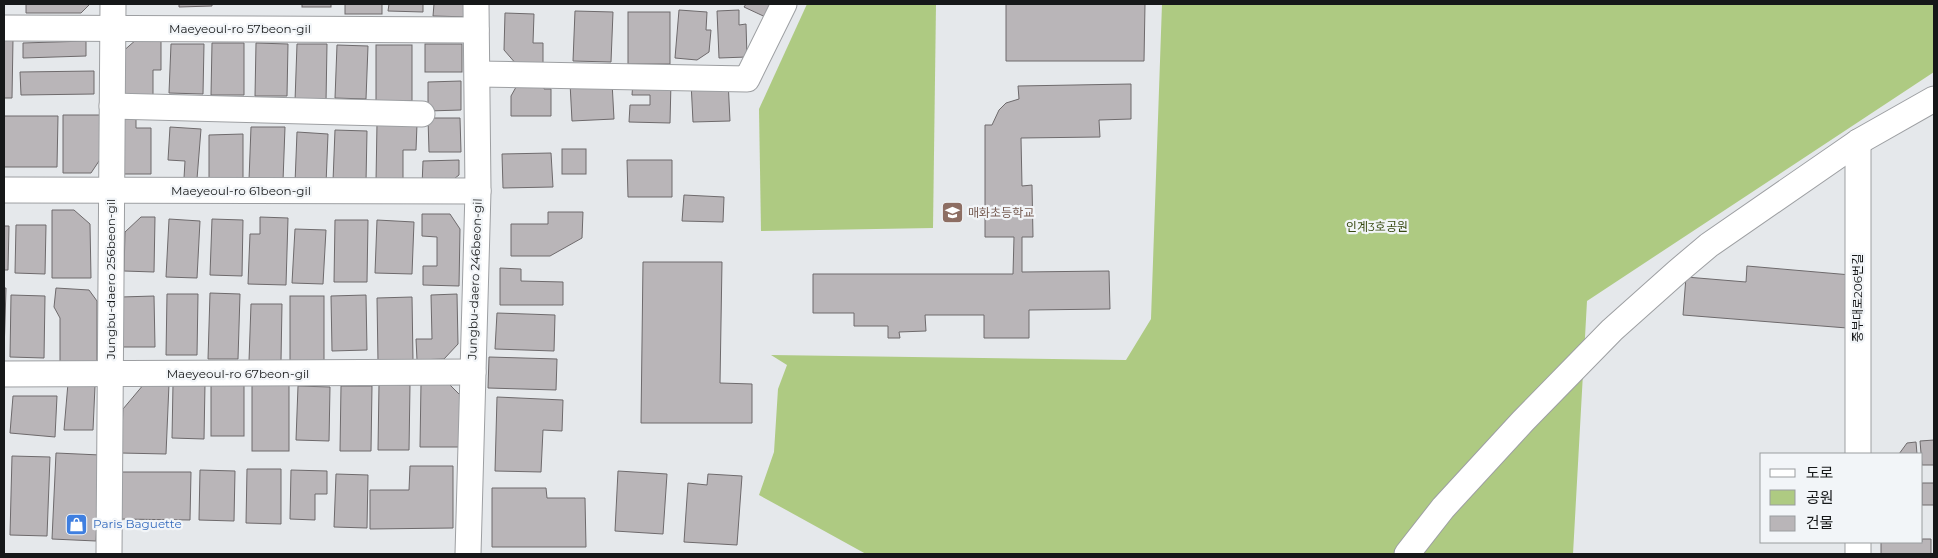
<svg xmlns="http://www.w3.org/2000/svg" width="1938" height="558" font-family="Montserrat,'Noto Sans KR',sans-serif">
  <rect width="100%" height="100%" fill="#e5e8eb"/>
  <g fill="#aeca82">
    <path d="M807 4H936L933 228 761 231 759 109Z"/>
    <path d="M1162 4H1934V72L1587 301 1573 554H866L759 495 774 452 778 389 787 365 771 355 1126 360 1151 319Z"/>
  </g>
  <g fill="#b9b5b8" stroke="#6e6a6c">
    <path d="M26 4H90L81 13H26Z"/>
    <path d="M179 4H212V6L179 7Z"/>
    <rect x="302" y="4" width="29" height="3"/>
    <rect x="345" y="4" width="37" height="10"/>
    <path d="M389 4H423V12L388 11Z"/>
    <path d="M434 4H470V17L433 16Z"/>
    <path d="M746 4H782L774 21 744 7Z"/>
    <path d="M1006 4H1145L1144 61H1006Z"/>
    <path d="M679 10 707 12 706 30H711L709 52 697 60 675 58Z"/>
    <path d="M739 10V25L746 24 747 57 719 58 717 11Z"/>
    <path d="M575 11 613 12 611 62 573 61Z"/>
    <rect x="628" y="12" width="42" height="52"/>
    <path d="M505 13 534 14 533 43H543V66L517 65 504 50Z"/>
    <path d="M4 39H13L12 98H4Z"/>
    <path d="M137 39H161V70H153V99L120 98 121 53Z"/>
    <path d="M86 41V56L23 58V43Z"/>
    <path d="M212 43H244V95H211Z"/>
    <path d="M256 43 288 44 287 96H255Z"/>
    <path d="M171 44H204L203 94 169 93Z"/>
    <path d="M297 44H327L326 102 295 101Z"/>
    <rect x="425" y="44" width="37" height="28"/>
    <path d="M337 45 368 46 366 99 335 98Z"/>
    <rect x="376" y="45" width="36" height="56"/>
    <path d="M94 71V94L21 95 20 72Z"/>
    <path d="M520 80H544V89H551V116H511V96Z"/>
    <path d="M728 80 730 121 693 122 691 82Z"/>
    <path d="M461 81V110L428 111V82Z"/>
    <path d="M633 81 671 82 670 123 629 122 630 105H650V95H632Z"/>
    <path d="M612 82 614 119 572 121 570 83Z"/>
    <path d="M1131 84V119L1099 120 1100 137 1021 138 1022 186 1032 185 1033 237H1022V272L1109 271 1110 309 1029 310V338H984V315H925L926 331 899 332 900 338H888V326H854V313H813V274H1013L1014 237H985V125H992L999 110 1006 103 1019 99 1018 86Z"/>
    <path d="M63 115H105V152L91 173H63Z"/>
    <path d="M4 116H58L57 167H4Z"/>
    <path d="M428 118H460L461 152H429Z"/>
    <path d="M122 119H136V128H151V174H122Z"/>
    <path d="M377 123 417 124 416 150H403V181H376Z"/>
    <path d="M170 127 201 129 197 179 184 178 185 161 168 160Z"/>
    <path d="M251 127H285L283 181 249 180Z"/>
    <path d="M335 130 367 131 366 182 333 181Z"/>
    <path d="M297 132 328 134 326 184 295 183Z"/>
    <path d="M243 134V181H209V135Z"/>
    <rect x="562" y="149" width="24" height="25"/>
    <path d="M551 153 553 187 503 188 502 154Z"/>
    <path d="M459 160V175L445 186H422L423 161Z"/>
    <path d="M627 160H672V197H628Z"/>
    <path d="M684 195 724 197 723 222 682 221Z"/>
    <path d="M52 210H74L90 224 91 278H52Z"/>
    <path d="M548 212H583L582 238 550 256H511V224H548Z"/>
    <path d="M422 214H450L460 229 459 286 423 285V266H437V237L422 236Z"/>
    <path d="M141 217H155L154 272 124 271 125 232Z"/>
    <path d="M260 217 288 218 286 285 248 284 250 234H260Z"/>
    <path d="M169 219 200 221 197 278 166 277Z"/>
    <path d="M212 219 243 220 242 276 210 275Z"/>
    <path d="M335 220H368L367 282H334Z"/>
    <path d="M377 220 414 222 412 274 375 273Z"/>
    <path d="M16 225H46L45 274 15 273Z"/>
    <path d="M4 226H9L8 270H4Z"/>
    <path d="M295 229 326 230 323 284 292 283Z"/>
    <path d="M643 262H722L720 383 752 384V423H641Z"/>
    <path d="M1747 266 1851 275 1847 328 1683 315 1686 277 1746 282Z"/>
    <path d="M500 268 521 269V281L563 282V305H500Z"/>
    <path d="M4 288H6L4 353Z"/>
    <path d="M56 288 89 290 97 301V364H60V318L54 307Z"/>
    <path d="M210 293 240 294 238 359H208Z"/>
    <path d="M167 294H198L197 355H166Z"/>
    <path d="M457 294 458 344 444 359 417 360 416 339H432L431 295Z"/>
    <path d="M11 295 45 296 44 358 10 357Z"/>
    <path d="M366 295 367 350 332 351 331 296Z"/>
    <path d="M154 296 155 347H122L121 297Z"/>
    <rect x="290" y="296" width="34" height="66"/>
    <path d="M412 297 413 361 378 362 377 298Z"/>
    <path d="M251 304H282L281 361H249Z"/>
    <path d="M497 313 555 315 554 351 495 349Z"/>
    <path d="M489 357 557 359 556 390 488 388Z"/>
    <path d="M68 383 95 386 93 430H64Z"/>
    <path d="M421 383H448L464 399V447H420Z"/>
    <path d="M144 384H169L166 454 121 453 123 409Z"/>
    <path d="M173 384H205L204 439 172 438Z"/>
    <path d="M379 384 410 385 409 450H378Z"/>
    <rect x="211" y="385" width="33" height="51"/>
    <rect x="252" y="385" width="37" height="66"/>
    <path d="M298 386 330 387 329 441 296 440Z"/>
    <path d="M341 386H372L371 451H340Z"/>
    <path d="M13 396H57L55 437 10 433Z"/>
    <path d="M497 397 563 400 562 431 543 430 541 472 495 471Z"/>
    <path d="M1934 440V465H1922L1920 441Z"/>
    <path d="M1916 442 1917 454H1899L1907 443Z"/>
    <path d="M56 453 100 455 96 541 52 539Z"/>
    <path d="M12 456 50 457 47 536 10 535Z"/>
    <path d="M410 466H453V528L370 529V490H409Z"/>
    <path d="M247 469H281V524L246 523Z"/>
    <path d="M200 470 235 471 234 521 199 520Z"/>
    <path d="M291 470 327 471V494H315V520L290 519Z"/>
    <path d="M618 471 667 474 663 534 615 531Z"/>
    <path d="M118 472H191L190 520 118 519Z"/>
    <path d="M336 474 368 475 367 528 334 527Z"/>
    <path d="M708 474 742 476 737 545 684 542 688 483 707 485Z"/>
    <rect x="1922" y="483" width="12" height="22"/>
    <path d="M492 488H546L547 498H585L586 547H492Z"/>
    <path d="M1922 539H1931V554H1881V542H1922Z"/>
  </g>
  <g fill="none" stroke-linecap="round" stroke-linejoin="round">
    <defs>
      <g id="street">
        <path d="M4 28 476 30"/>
        <path d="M478 74 747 79 784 4"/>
        <path d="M112 106 422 114"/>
        <path d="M4 190 478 191"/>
        <path d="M4 374 473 372"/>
        <path d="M1858 454V142"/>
        <path d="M1858 542V554"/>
        <path d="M109 554 113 4"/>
        <path d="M468 554 478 191 476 4"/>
        <path d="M1407 554 1443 508 1523 421 1612 330 1677 272 1709 245 1858 142 1934 99"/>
      </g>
    </defs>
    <use href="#street" stroke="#9d9fa2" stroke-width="27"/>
    <use href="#street" stroke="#fff" stroke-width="25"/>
  </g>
  <defs>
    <symbol id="school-square" viewBox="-11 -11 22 22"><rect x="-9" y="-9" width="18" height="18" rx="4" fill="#8d6e63" stroke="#f2f5f8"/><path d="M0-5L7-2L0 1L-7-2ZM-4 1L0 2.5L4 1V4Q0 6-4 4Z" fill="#fff"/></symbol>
    <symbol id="shop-square" viewBox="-11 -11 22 22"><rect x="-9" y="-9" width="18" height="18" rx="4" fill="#3f7fe0" stroke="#f2f5f8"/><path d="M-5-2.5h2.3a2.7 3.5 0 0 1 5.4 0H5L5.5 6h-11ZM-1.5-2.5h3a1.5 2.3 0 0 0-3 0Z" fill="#fff"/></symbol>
  </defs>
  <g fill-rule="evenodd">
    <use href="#school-square" x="940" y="200" width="25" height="25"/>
    <use href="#shop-square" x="64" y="512" width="25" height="25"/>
  </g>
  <g text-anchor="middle" stroke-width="4.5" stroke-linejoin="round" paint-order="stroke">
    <g font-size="12" fill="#161819" stroke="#f2f5f8">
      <text x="240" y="33">Maeyeoul-ro 57beon-gil</text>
      <text x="241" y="195">Maeyeoul-ro 61beon-gil</text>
      <text transform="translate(111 279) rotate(-90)" y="4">Jungbu-daero 256beon-gil</text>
      <text transform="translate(475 279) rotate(-88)" y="4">Jungbu-daero 246beon-gil</text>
      <text transform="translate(1858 298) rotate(-90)" y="4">중부대로206번길</text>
      <text x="238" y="378">Maeyeoul-ro 67beon-gil</text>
    </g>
    <g font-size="12" fill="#785e54" stroke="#f2f5f8" text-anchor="start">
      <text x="968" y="217">매화초등학교</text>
    </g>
    <g font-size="12" fill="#384b12" stroke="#f2f5f8">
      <text x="1377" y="231">인계3호공원</text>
    </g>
    <g font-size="12" fill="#366cbe" stroke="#f2f5f8" text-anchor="start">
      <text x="93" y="528">Paris Baguette</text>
    </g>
  </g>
  <rect width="1938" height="558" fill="none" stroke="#161819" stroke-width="10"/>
  <rect x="1760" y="453" width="162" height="90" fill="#f2f5f8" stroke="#9a9d9f"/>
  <rect x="1770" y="469" width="25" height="8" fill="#ffffff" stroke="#9a9d9f"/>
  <text x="1806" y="478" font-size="15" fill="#161819">도로</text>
  <rect x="1770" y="490" width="25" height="15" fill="#aeca82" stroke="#9a9d9f"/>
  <text x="1806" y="503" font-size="15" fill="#161819">공원</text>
  <rect x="1770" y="516" width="25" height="15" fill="#b9b5b8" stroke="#9a9d9f"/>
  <text x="1806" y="528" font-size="15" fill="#161819">건물</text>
</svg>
